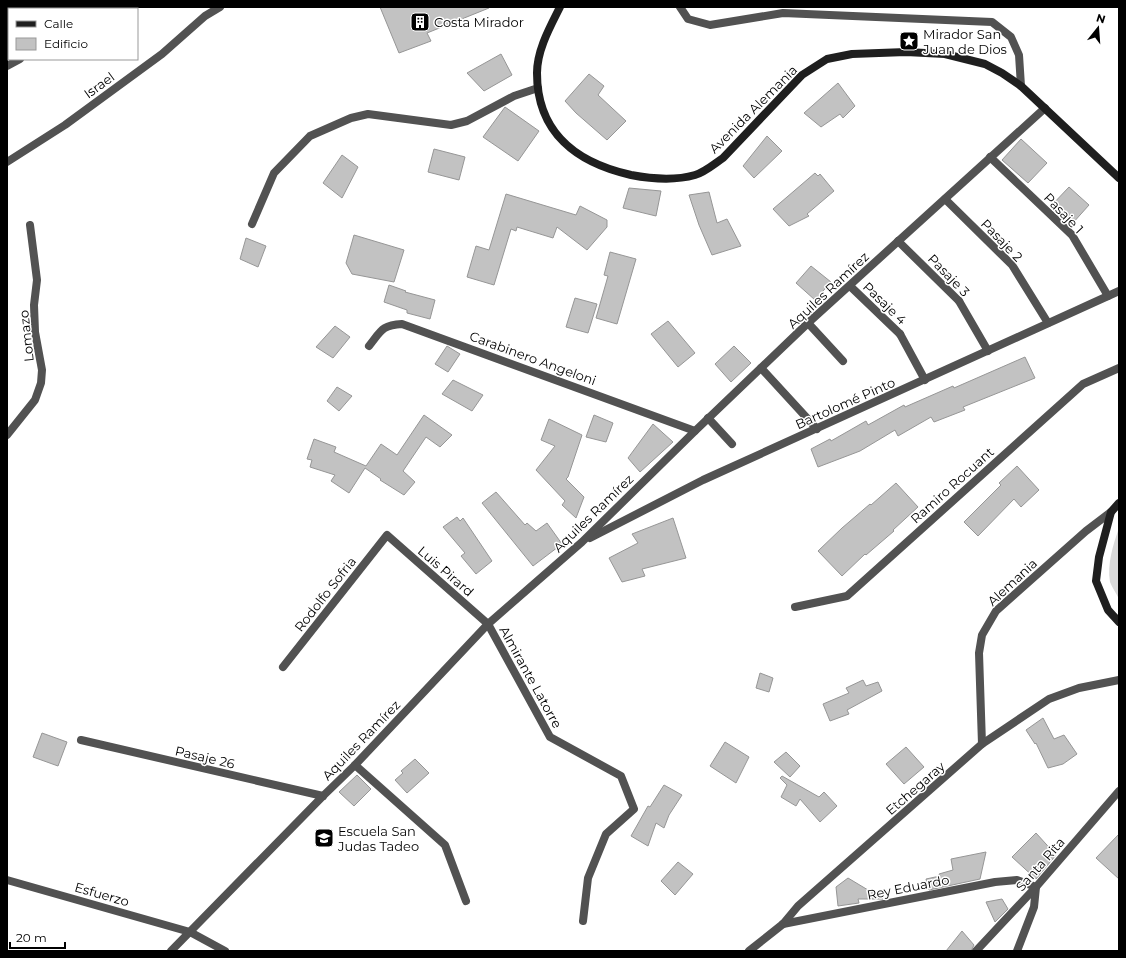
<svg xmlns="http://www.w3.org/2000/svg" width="1126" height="958" font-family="Montserrat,sans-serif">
  <rect width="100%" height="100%" fill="#fff"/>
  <path fill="#d9d9d9" d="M1119 528V599C1116 593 1112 587 1110 582 1107 564 1113 545 1119 528Z"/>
  <g fill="#c2c2c2" stroke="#969696">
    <path d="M380 7H489V8L427 33 431 41 399 53Z"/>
    <path d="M501 54 512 75 484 91 467 73Z"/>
    <path d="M589 74 604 86 598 95 626 121 607 140 576 113 565 101Z"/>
    <path d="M838 83 855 106 843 118 840 114 821 127 804 113Z"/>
    <path d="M505 107 539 131 518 161 483 137Z"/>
    <path d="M767 136 782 151 754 178 743 166Z"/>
    <path d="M1021 139 1047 163 1028 183 1002 160Z"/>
    <path d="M434 149 465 157 459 180 428 172Z"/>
    <path d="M342 155 358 167 342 198 323 183Z"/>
    <path d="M815 173 818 176 820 174 834 191 807 214 809 216 789 226 773 209Z"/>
    <path d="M1069 187 1089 205 1072 224 1051 206Z"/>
    <path d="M629 188 661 191 656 216 623 208Z"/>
    <path d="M709 192 717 223 727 219 741 246 712 255 699 225 689 195Z"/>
    <path d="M506 194 576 215 580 206 607 220V227L587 250 557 227 553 238 517 227 516 231 511 229 494 285 467 277 476 246 489 250Z"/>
    <path d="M354 235 404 250 394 282 352 274 346 263Z"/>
    <path d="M246 238 266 246 258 267 240 259Z"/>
    <path d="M610 252 636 259 617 324 596 318 608 276 604 275Z"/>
    <path d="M811 266 831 282 815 300 796 283Z"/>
    <path d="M389 285 406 291 405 292 435 300 430 319 407 313V310L384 302Z"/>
    <path d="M575 298 597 304 588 333 566 327Z"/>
    <path d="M668 321 695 353 678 367 651 334Z"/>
    <path d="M335 326 350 337 333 358 316 347Z"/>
    <path d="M447 346 460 354 448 372 435 364Z"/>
    <path d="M734 346 751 363 731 382 715 364Z"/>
    <path d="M1025 357 1035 378 963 407 965 410 934 422 931 417 898 436 895 430 860 451 818 467 811 449 830 439 831 441 866 421 868 425 904 405 905 407 953 386 954 388Z"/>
    <path d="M453 380 483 395 472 411 442 394Z"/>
    <path d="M337 387 352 396 339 411 327 401Z"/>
    <path d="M424 415 452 435 440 447 426 437 403 471 415 482 404 495 380 480 381 479 365 468 349 493 331 481 335 475 310 467 312 460 307 459 314 439 336 447 334 452 366 466 381 444 397 455Z"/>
    <path d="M594 415 613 423 606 442 586 437Z"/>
    <path d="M549 419 582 435 568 477 566 479 584 497 576 518 562 505 565 501 536 470 555 446 541 440Z"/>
    <path d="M653 424 673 442 640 472 628 458Z"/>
    <path d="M1017 466 1039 490 1021 507 1014 499 978 536 964 522 1001 485 999 483Z"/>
    <path d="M896 483 918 507 893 530 894 531 866 555 865 554 842 576 818 551 842 528 870 504 871 505Z"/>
    <path d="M496 492 525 525 527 523 536 531 547 523 562 544 533 566 482 503Z"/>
    <path d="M457 517 460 521 463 518 492 561 476 574 461 556 465 553 443 527Z"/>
    <path d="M673 518 686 558 642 569 645 576 622 582 609 558 638 543 632 534Z"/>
    <path d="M760 673 773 678 769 692 756 688Z"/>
    <path d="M863 680 866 686 878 682 882 691 847 710 849 714 830 721 823 704 849 693 846 688Z"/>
    <path d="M1043 718 1054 739 1064 735 1077 754 1063 764 1048 768 1036 743 1035 744 1026 730Z"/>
    <path d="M42 733 67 742 58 766 33 757Z"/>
    <path d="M725 742 749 757 736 783 710 766Z"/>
    <path d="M906 747 924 767 904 784 886 764Z"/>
    <path d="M786 752 800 766 790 777 774 762Z"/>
    <path d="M415 759 429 773 407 793 395 780 403 773 401 771Z"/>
    <path d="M357 775 371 789 354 806 339 792Z"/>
    <path d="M782 776 819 797 824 792 837 806 820 822 800 799 796 806 781 797 787 785 780 778Z"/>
    <path d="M664 785 682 795 669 815 664 828 656 823 648 846 631 836 648 806 650 807Z"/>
    <path d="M1036 833 1056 855 1036 879 1012 857Z"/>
    <path d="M1119 834V879L1096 858Z"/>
    <path d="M986 852 980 879 929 890 926 879 940 876 939 874 953 870 951 859Z"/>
    <path d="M678 862 693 874 675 895 661 881Z"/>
    <path d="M848 878 883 899H858L859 903 838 906 836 887Z"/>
    <path d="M1002 899 1008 909 995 922 986 902Z"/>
    <path d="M962 931 974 945 971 951H946Z"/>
  </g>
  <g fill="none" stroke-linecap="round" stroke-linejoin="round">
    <g stroke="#525252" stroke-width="8">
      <path d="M990 157 1072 235 1108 296"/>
      <path d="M959 301 988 351"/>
      <path d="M900 334 925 380"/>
      <path d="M761 368 817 429"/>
    </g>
    <g stroke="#525252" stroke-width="8">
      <path d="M680 7 688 19 710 25 783 13 992 22 1011 37 1019 55 1021 86"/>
      <path d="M7 66 20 59"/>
      <path d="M7 162 65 125 162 54 205 16 220 7"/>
      <path d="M945 199 1012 265 1048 323"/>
      <path d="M252 224 274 173 310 136 351 118 368 114 451 125 467 121 514 96 538 88"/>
      <path d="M898 241 959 301"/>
      <path d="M850 286 900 334"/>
      <path d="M808 323 843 361"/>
      <path d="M369 346C381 331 382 325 402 324L695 431"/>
      <path d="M708 418 732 444"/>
      <path d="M7 435 35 400 41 383 42 370 35 332 34 305 37 280 30 225"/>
      <path d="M795 607 847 596 1083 384 1119 368"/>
      <path d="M283 667 387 535 488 624 550 737 621 776 634 809 606 834 588 878 583 921"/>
      <path d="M81 740 323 796"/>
      <path d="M982 744 979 653 982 635 996 611 1086 531 1111 512"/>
      <path d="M355 765 445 845 466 901"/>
      <path d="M7 880 190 932"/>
      <path d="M783 924 995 882 1017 880 1036 887 1034 907 1017 951"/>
      <path d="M749 951 783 924 798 906 982 744 1049 699 1079 688 1119 680"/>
      <path d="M976 951 1036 887 1119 791"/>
    </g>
    <g stroke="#525252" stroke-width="8">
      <path d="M590 538 703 480 1119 291"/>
      <path d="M190 932 225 951"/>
      <path d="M171 951 323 796 355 765 488 624 582 542 695 431 808 323 1045 108"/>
    </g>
    <g stroke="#1f1f1f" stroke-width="8">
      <path d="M560 7C550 27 537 50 537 73 537 133 577 163 631 175 652 179 674 181 695 175 705 172 714 164 723 158L802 75 827 59 852 54 906 52 945 54 985 64 1002 73 1021 86 1119 178"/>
      <path d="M1119 503 1111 512 1099 557 1096 581 1108 610 1119 622"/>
    </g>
  </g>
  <defs>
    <symbol id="building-square" viewBox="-11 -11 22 22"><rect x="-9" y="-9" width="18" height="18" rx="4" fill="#000" stroke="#fff"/><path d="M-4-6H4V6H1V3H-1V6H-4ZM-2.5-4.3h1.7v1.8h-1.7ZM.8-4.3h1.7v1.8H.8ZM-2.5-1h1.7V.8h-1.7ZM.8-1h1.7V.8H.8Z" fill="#fff"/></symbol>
    <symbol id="sight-square" viewBox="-11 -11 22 22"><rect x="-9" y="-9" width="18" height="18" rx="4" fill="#000" stroke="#fff"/><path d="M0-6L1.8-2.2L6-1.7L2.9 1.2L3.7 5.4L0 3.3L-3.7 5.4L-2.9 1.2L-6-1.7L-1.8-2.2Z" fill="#fff"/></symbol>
    <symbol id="school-square" viewBox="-11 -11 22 22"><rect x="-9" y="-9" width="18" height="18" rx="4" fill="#000" stroke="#fff"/><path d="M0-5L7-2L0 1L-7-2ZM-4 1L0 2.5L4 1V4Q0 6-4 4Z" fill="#fff"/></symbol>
  </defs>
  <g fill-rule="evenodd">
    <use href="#building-square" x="409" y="11" width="22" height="22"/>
    <use href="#sight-square" x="898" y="30" width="22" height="22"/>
    <use href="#school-square" x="313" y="827" width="22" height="22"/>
  </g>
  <g text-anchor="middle" stroke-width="3" stroke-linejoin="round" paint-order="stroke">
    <g font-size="13" fill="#000" stroke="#fff" text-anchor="start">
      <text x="434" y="27">Costa Mirador</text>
      <text x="923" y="39">Mirador San<tspan x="923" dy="15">Juan de Dios</tspan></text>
      <text x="338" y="836">Escuela San<tspan x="338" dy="15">Judas Tadeo</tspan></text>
    </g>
    <g font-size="13" fill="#000" stroke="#fff">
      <text transform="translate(99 85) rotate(-36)" y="5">Israel</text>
      <text transform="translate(753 109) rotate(-45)" y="5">Avenida Alemania</text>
      <text transform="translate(1064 213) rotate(46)" y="5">Pasaje 1</text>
      <text transform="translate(1002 240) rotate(46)" y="5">Pasaje 2</text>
      <text transform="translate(949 275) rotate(46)" y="5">Pasaje 3</text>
      <text transform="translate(828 290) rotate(-43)" y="5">Aquiles Ramírez</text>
      <text transform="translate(885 303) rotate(44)" y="5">Pasaje 4</text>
      <text transform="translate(26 336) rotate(-96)" y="5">Lomazo</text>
      <text transform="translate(533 358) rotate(20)" y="5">Carabinero Angeloni</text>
      <text transform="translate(845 403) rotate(-24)" y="5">Bartolomé Pinto</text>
      <text transform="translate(952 485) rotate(-42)" y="5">Ramiro Rocuant</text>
      <text transform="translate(593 513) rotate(-44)" y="5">Aquiles Ramírez</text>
      <text transform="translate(446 571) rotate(41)" y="5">Luis Pirard</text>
      <text transform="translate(1012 582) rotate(-43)" y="5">Alemania</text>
      <text transform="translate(325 594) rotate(-52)" y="5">Rodolfo Sofria</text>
      <text transform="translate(531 677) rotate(61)" y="5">Almirante Latorre</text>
      <text transform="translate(361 740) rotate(-46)" y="5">Aquiles Ramírez</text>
      <text transform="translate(205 757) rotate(13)" y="5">Pasaje 26</text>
      <text transform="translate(915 788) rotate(-41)" y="5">Etchegaray</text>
      <text transform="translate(1040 864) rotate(-49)" y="5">Santa Rita</text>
      <text transform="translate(908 887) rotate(-11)" y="5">Rey Eduardo</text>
      <text transform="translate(102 894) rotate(16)" y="5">Esfuerzo</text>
    </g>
  </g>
  <rect width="1126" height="958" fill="none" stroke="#000000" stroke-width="16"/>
  <rect x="8" y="8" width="130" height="52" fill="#ffffff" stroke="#999999"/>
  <rect x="16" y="21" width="20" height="6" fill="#1f1f1f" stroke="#999999"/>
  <text x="44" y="28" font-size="12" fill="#000000">Calle</text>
  <rect x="16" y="38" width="20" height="12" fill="#c2c2c2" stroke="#999999"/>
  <text x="44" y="48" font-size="12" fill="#000000">Edificio</text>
  <g transform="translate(1098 28) rotate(17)" stroke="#ffffff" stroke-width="3" paint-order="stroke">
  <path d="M0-3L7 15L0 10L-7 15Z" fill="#000000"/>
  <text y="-6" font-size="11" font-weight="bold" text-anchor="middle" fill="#000000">N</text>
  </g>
  <path d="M10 942v6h55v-6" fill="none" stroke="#000000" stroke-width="2"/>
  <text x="16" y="942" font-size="12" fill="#000000" stroke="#ffffff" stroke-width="3" paint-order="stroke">20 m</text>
</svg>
